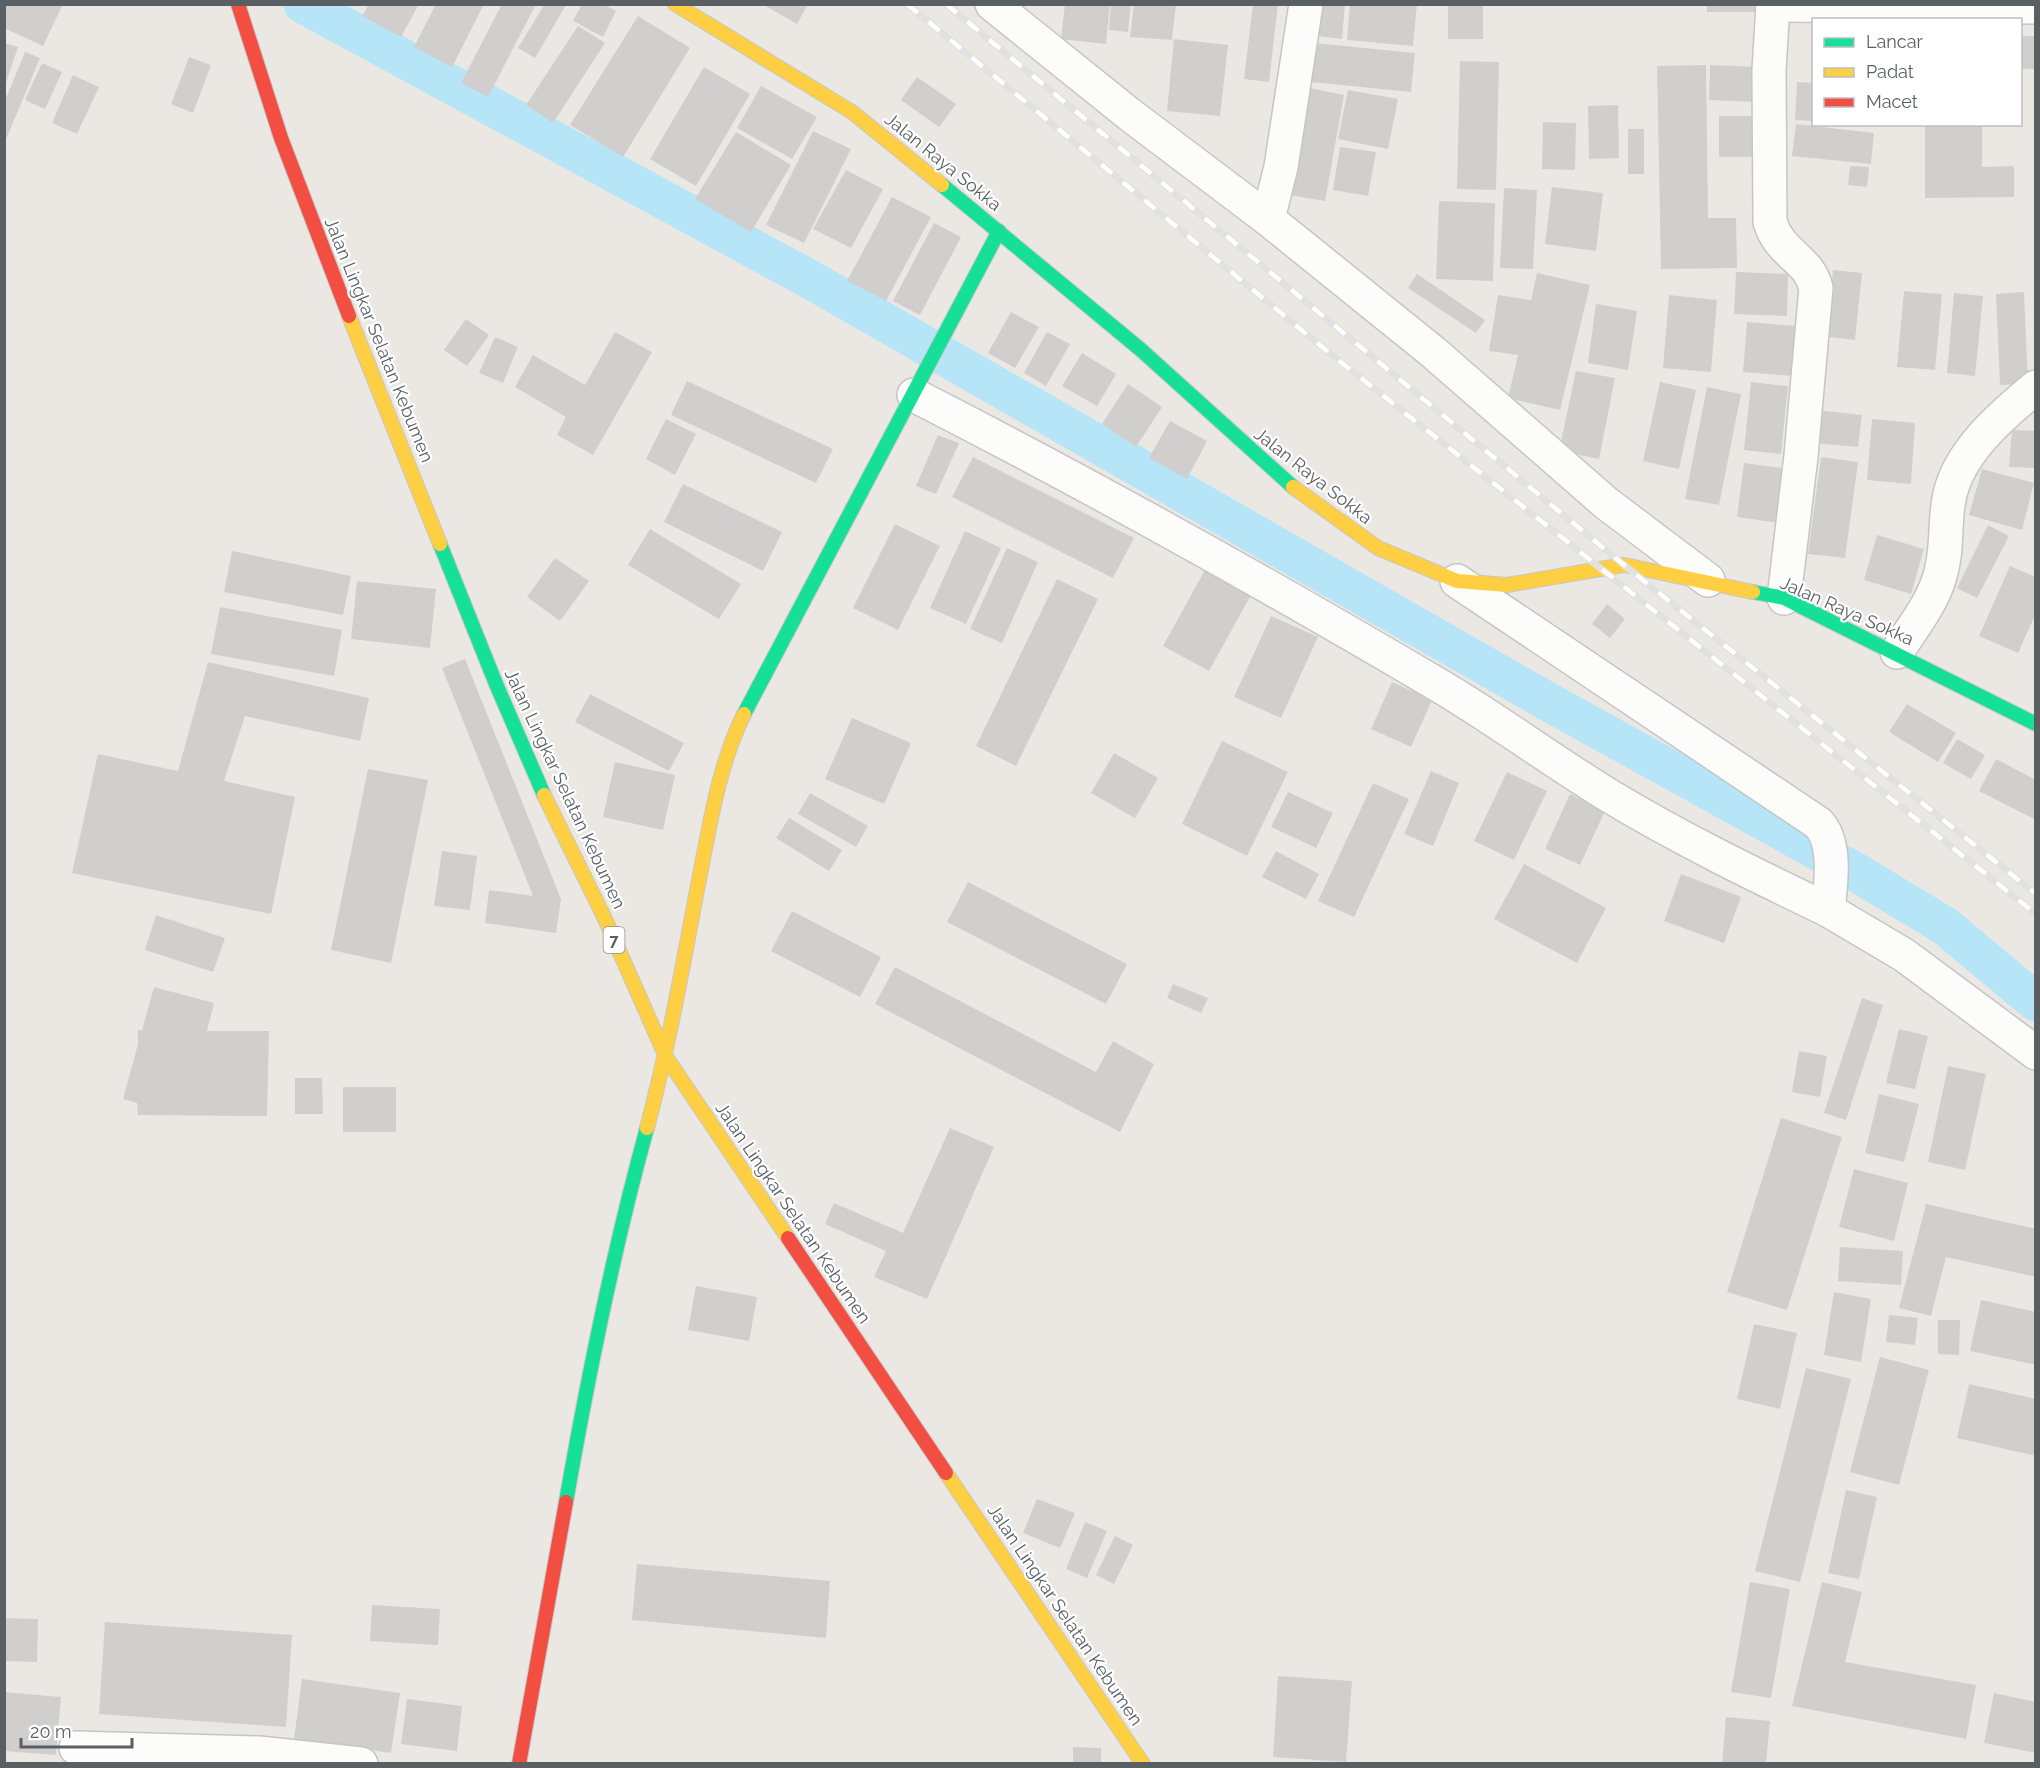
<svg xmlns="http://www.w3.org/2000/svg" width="2040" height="1768" font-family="Raleway,sans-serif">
  <rect width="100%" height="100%" fill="#ebe8e4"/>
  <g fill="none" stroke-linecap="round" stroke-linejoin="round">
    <path stroke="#b6e5f7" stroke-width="39" d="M303 4 811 280 1545 700 1854 871 1945 926 2036 1002"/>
  </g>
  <g fill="#d1cfcd">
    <path d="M4 4H63L43 46 4 28Z"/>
    <path d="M369 4H419L401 37 362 16Z"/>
    <path d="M436 4H484L452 67 414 47Z"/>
    <path d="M502 4H536L488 97 461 83Z"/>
    <path d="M582 4H603L616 11 603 37 573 21Z"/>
    <path d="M762 4H808L797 24Z"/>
    <path d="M1065 4H1110L1106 44 1061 39Z"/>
    <path d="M1111 4H1131L1128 32 1109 30Z"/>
    <path d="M1253 4H1278L1269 82 1244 79Z"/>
    <path d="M1319 4H1345L1342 39 1316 36Z"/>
    <path d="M1350 4H1417L1413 46 1347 40Z"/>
    <rect x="1448" y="4" width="35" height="35"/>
    <rect x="1707" y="4" width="48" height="8"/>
    <path d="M544 5H566L535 58 518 48Z"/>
    <path d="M1134 5H1176L1172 40 1130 37Z"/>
    <path d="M638 16 690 48 623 157 570 125Z"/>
    <path d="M578 26 605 43 553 123 526 105Z"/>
    <rect x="2020" y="36" width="16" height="33"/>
    <path d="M1174 39 1228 45 1220 116 1167 111Z"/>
    <path d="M5 43 18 47 5 86Z"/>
    <path d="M1315 43 1415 53 1411 92 1311 82Z"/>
    <path d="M25 52 40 58 4 144V103Z"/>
    <path d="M189 57 211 65 193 113 171 104Z"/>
    <path d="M1460 61 1499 62 1496 190 1457 189Z"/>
    <path d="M42 63 62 72 45 109 25 100Z"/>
    <path d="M1706 65 1708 218H1736L1737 268 1661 269 1657 66Z"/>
    <path d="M1710 65 1760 67 1758 102 1709 100Z"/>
    <path d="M704 67 750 94 696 186 650 159Z"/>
    <path d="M73 75 99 87 77 134 52 123Z"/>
    <path d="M917 77 956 104 939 127 901 100Z"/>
    <path d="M1797 82 1814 83V121L1795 120Z"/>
    <path d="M761 86 817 117 792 159 737 128Z"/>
    <path d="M1310 88 1344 95 1325 201 1290 195Z"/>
    <path d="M1348 90 1398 99 1388 149 1338 139Z"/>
    <path d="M1618 105 1619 158 1589 159 1588 106Z"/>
    <path d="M1719 116H1763L1762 157H1719Z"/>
    <path d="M1543 122 1576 123 1575 170 1542 169Z"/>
    <path d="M1796 124 1874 133 1871 164 1792 156Z"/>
    <path d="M1925 124H1982V167L2014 166V197L1925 198Z"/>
    <rect x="1628" y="129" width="16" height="45"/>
    <path d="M813 131 851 149 804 243 766 225Z"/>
    <path d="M736 132 791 165 751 232 695 199Z"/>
    <path d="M1340 147 1376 152 1368 196 1333 190Z"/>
    <path d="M1850 166 1869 167 1867 187 1848 185Z"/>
    <path d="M846 170 883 189 851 248 813 229Z"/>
    <path d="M1552 187 1603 193 1596 251 1545 244Z"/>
    <path d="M1504 188 1537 190 1533 269 1500 268Z"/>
    <path d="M892 197 931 217 886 301 847 281Z"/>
    <path d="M1439 201 1495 203 1493 281 1436 279Z"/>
    <path d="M934 223 961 237 920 315 893 301Z"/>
    <path d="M1833 270 1862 273 1855 340 1827 337Z"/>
    <path d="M1736 272 1788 274 1787 316 1734 314Z"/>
    <path d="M1537 273 1590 285 1560 410 1508 398 1518 355 1489 351 1498 295 1531 300Z"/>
    <path d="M1417 274 1485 320 1476 333 1408 288Z"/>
    <path d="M1904 291 1942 294 1935 370 1897 367Z"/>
    <path d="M2024 292 2028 384 2000 385 1996 294Z"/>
    <path d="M1954 293 1983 296 1975 376 1947 373Z"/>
    <path d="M1669 295 1717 300 1711 372 1663 368Z"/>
    <path d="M1596 304 1637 311 1628 370 1588 363Z"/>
    <path d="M1011 312 1039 327 1015 368 988 353Z"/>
    <path d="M466 319 489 335 467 366 444 350Z"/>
    <path d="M1747 322 1797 326 1793 376 1743 372Z"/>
    <path d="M615 332 652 352 593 455 557 435 566 417 515 387 533 355 585 385Z"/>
    <path d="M1047 332 1070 344 1046 386 1024 373Z"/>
    <path d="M495 337 518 347 503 383 479 373Z"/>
    <path d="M1082 353 1116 374 1097 406 1062 386Z"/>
    <path d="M1576 371 1615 378 1599 459 1559 451Z"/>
    <path d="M687 381 833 449 816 483 671 415Z"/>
    <path d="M1660 382 1696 390 1679 469 1643 461Z"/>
    <path d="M1751 382 1788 386 1781 454 1744 450Z"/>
    <path d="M1128 384 1162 407 1136 447 1102 424Z"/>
    <path d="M1707 387 1741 394 1719 505 1685 499Z"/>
    <path d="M1816 410 1862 415 1858 447 1813 443Z"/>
    <path d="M666 419 696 434 675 475 646 459Z"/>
    <path d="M1872 419 1915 423 1911 484 1867 480Z"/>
    <path d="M1170 421 1207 441 1187 479 1149 458Z"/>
    <path d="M2012 430 2036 431V468L2009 467Z"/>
    <path d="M938 435 959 443 936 494 916 486Z"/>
    <path d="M973 457 1134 538 1113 578 952 497Z"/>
    <path d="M1821 457 1858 462 1845 558 1808 554Z"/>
    <path d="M1744 463 1796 470 1788 524 1737 517Z"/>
    <path d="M1982 469 2034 483 2022 530 1969 515Z"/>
    <path d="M683 484 782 532 763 571 664 522Z"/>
    <path d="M895 524 940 546 898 630 853 608Z"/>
    <path d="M1988 525 2009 536 1977 598 1957 588Z"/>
    <path d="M650 529 741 584 719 619 628 565Z"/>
    <path d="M965 531 1001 548 966 624 930 608Z"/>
    <path d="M1877 535 1924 549 1911 594 1864 580Z"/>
    <path d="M1007 548 1038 562 1002 643 970 629Z"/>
    <path d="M232 551 351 576 343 615 224 592Z"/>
    <path d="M555 558 589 581 560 621 527 597Z"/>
    <path d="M2010 566 2036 577V613L2018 653 1979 636Z"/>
    <path d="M1205 570 1251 595 1209 671 1163 646Z"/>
    <path d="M1057 579 1098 599 1016 766 976 746Z"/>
    <path d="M357 581 436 589 430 648 351 639Z"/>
    <path d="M1607 604 1625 619 1610 638 1592 624Z"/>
    <path d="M220 607 342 630 334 676 211 654Z"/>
    <path d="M1271 616 1318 637 1281 718 1234 697Z"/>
    <path d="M465 659 561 899 556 933 485 923 489 890 533 896 442 668Z"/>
    <path d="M208 662 369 698 360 741 245 716 224 781 295 797 271 914 72 873 98 754 178 771Z"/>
    <path d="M1392 682 1432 700 1411 747 1371 729Z"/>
    <path d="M590 694 684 743 669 771 575 722Z"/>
    <path d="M1907 704 1956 733 1938 762 1889 732Z"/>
    <path d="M852 718 911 743 884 804 825 779Z"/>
    <path d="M1957 739 1985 755 1971 779 1943 763Z"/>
    <path d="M1222 741 1288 772 1247 856 1182 824Z"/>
    <path d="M1114 753 1158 778 1135 818 1091 793Z"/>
    <path d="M1996 759 2036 780V820L1979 791Z"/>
    <path d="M615 762 675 775 663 830 603 817Z"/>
    <path d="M368 769 428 780 391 963 331 950Z"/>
    <path d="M1431 771 1459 783 1433 846 1404 834Z"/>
    <path d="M1507 772 1547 791 1514 860 1474 841Z"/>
    <path d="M1373 783 1409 799 1354 917 1318 901Z"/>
    <path d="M1288 792 1333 813 1316 848 1271 827Z"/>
    <path d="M810 793 868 826 856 847 798 814Z"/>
    <path d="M1570 794 1605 811 1580 865 1545 849Z"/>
    <path d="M789 818 842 850 829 871 776 838Z"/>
    <path d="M442 851 477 856 470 910 434 906Z"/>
    <path d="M1276 851 1319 874 1306 899 1262 877Z"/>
    <path d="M1524 864 1606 908 1577 963 1494 919Z"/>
    <path d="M1681 874 1741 897 1724 943 1664 921Z"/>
    <path d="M968 882 1127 964 1106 1004 947 922Z"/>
    <path d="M792 911 881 957 860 997 771 951Z"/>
    <path d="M156 915 225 938 213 972 145 950Z"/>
    <path d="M895 967 1096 1072 1113 1041 1154 1064 1120 1132 875 1004Z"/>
    <path d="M1173 984 1208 998 1201 1013 1167 998Z"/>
    <path d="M154 987 214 1003 207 1031H269L267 1116 138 1115 137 1103 123 1099 138 1044V1030H142Z"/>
    <path d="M1862 998 1883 1005 1846 1120 1824 1113Z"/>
    <path d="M1899 1029 1928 1036 1915 1089 1886 1083Z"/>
    <path d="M1799 1051 1827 1056 1820 1097 1792 1092Z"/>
    <path d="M1948 1066 1986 1074 1965 1170 1928 1162Z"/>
    <path d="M295 1078H322L323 1114H295Z"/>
    <rect x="343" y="1087" width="53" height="45"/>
    <path d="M1879 1094 1919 1104 1904 1162 1865 1153Z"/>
    <path d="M1781 1118 1842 1137 1787 1310 1727 1292Z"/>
    <path d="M950 1128 994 1147 927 1299 874 1277 886 1251 825 1224 834 1203 903 1233Z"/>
    <path d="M1854 1169 1908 1183 1894 1241 1839 1227Z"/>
    <path d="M1926 1204 2036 1229V1277L1946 1257 1931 1316 1899 1308Z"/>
    <path d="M1840 1247 1903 1251 1901 1285 1838 1281Z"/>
    <path d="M696 1286 757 1297 749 1341 688 1330Z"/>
    <path d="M1834 1292 1871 1299 1861 1362 1824 1355Z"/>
    <path d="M1981 1300 2036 1312V1365L1970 1351Z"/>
    <path d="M1889 1315 1918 1318 1915 1345 1886 1342Z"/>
    <path d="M1938 1320H1960L1959 1355 1938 1354Z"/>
    <path d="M1754 1324 1797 1333 1780 1409 1737 1399Z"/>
    <path d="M1880 1357 1929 1370 1899 1485 1850 1472Z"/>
    <path d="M1806 1368 1851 1379 1800 1582 1755 1571Z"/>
    <path d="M1969 1384 2036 1399V1456L1957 1438Z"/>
    <path d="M1846 1490 1877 1497 1859 1579 1828 1573Z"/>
    <path d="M1037 1499 1075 1513 1060 1548 1023 1533Z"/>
    <path d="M1085 1522 1107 1531 1087 1578 1066 1569Z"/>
    <path d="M1115 1536 1133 1545 1114 1584 1096 1575Z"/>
    <path d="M637 1564 830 1581 826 1638 632 1620Z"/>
    <path d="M1750 1582 1790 1589 1771 1698 1731 1692Z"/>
    <path d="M1822 1582 1862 1592 1845 1662 1976 1685 1966 1739 1792 1706Z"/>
    <path d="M372 1605 440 1609 438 1645 370 1641Z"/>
    <path d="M4 1618 38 1619 37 1662 4 1661Z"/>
    <path d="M105 1622 292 1635 286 1727 99 1714Z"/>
    <path d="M1278 1676 1352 1681 1346 1762 1273 1757Z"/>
    <path d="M302 1679 400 1693 391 1753 294 1739Z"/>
    <path d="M4 1692 61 1697 56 1755 4 1751Z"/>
    <path d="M1994 1693 2036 1702V1753L1984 1743Z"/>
    <path d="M407 1699 462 1706 457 1751 401 1744Z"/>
    <path d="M1726 1717 1770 1721 1766 1764H1722Z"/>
    <path d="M1073 1747 1101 1748V1764H1073Z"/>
  </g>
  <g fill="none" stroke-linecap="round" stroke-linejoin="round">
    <defs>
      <g id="street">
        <path d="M992 4 1129 114 1268 219"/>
        <path d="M1306 4 1281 167 1268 219 1433 352 1606 503 1708 580"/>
        <path d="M1773 4 1769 70 1770 222C1780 255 1809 258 1816 288L1801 456 1784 598"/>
        <path d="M1773 5 2036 7"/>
        <path d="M914 395C1092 486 1267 584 1440 686 1497 720 1551 760 1608 795 1679 838 1753 874 1828 910"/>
        <path d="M1457 581 1818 823C1837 842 1831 884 1828 910L1904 955 2036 1053"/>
        <path d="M1897 652C1912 628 1932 604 1940 576 1948 550 1944 525 1949 499 1957 453 2002 415 2036 387"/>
        <path d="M76 1748 259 1753 361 1764"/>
      </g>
      <g id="fast">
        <path d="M942 185 1140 349 1293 487"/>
        <path d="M440 544 496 684 544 795"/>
        <path d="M1753 592 1784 598 2036 724"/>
        <path d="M744 714 999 231"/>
        <path d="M566 1502C588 1376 613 1251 647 1128"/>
      </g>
      <g id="slow">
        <path d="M675 4 852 112 942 185"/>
        <path d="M349 316 440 544"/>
        <path d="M1293 487 1378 548 1457 581 1507 585 1624 565 1753 592"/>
        <path d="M544 795 606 921 666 1057 788 1238"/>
        <path d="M647 1128C668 1049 682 970 697 890 709 831 717 769 744 714"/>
        <path d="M946 1473 1143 1764"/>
      </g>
      <g id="jam">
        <path d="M238 4 281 138 349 316"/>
        <path d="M788 1238 946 1473"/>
        <path d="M519 1764 566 1502"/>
      </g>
    </defs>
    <use href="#street" stroke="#c6c5c5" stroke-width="36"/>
    <use href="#fast" stroke="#c7c7c7" stroke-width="16"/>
    <use href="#slow" stroke="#c7c7c7" stroke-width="16"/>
    <use href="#jam" stroke="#c7c7c7" stroke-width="16"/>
    <use href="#street" stroke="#fcfcfb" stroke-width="33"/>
    <use href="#fast" stroke="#16e098" stroke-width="14"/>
    <use href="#slow" stroke="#ffcf43" stroke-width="14"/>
    <use href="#jam" stroke="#f24e42" stroke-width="14"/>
    <defs>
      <g id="rail">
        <path d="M907 4 1327 351 2036 914"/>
        <path d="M946 4 1624 565 2036 894"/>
      </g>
    </defs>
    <use href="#rail" stroke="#e2e1e1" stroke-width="7"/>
    <use href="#rail" stroke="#fff" stroke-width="4.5" stroke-dasharray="14" stroke-linecap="butt"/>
  </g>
  <g text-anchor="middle" stroke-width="4.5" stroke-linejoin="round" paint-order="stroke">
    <rect fill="#fff" stroke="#8c8f92" stroke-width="1.5" x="603.5" y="927" width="21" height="26" rx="4.5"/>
    <g font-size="16" font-weight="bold" fill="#5a5f63">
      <text x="614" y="946">7</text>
    </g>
    <g font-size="18" fill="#5a5f63" stroke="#fff">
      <text transform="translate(943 162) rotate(39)" y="6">Jalan Raya Sokka</text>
      <text transform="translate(379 340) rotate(68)" y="6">Jalan Lingkar Selatan Kebumen</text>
      <text transform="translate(1313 476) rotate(38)" y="6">Jalan Raya Sokka</text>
      <text transform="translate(1847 611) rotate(24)" y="6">Jalan Raya Sokka</text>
      <text transform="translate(565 789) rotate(65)" y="6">Jalan Lingkar Selatan Kebumen</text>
      <text transform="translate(793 1213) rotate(56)" y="6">Jalan Lingkar Selatan Kebumen</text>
      <text transform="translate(1065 1615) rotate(56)" y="6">Jalan Lingkar Selatan Kebumen</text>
    </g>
  </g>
  <rect width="2040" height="1768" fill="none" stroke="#5a5f63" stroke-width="12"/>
  <rect x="1812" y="18" width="210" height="108" fill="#ffffff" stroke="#bdbfc1" stroke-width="1.5"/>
  <rect x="1824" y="38" width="30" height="9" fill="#16e098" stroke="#bdbfc1" stroke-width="1.5"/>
  <text x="1866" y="48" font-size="18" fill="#5a5f63">Lancar</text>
  <rect x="1824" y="68" width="30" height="9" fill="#ffcf43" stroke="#bdbfc1" stroke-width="1.5"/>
  <text x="1866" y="78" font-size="18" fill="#5a5f63">Padat</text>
  <rect x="1824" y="98" width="30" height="9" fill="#f24e42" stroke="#bdbfc1" stroke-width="1.5"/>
  <text x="1866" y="108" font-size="18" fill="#5a5f63">Macet</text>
  <path d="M21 1738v9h111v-9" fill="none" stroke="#5a5f63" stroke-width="3"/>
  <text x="30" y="1738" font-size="18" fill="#5a5f63" stroke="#ffffff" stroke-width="4.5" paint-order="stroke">20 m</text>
</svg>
